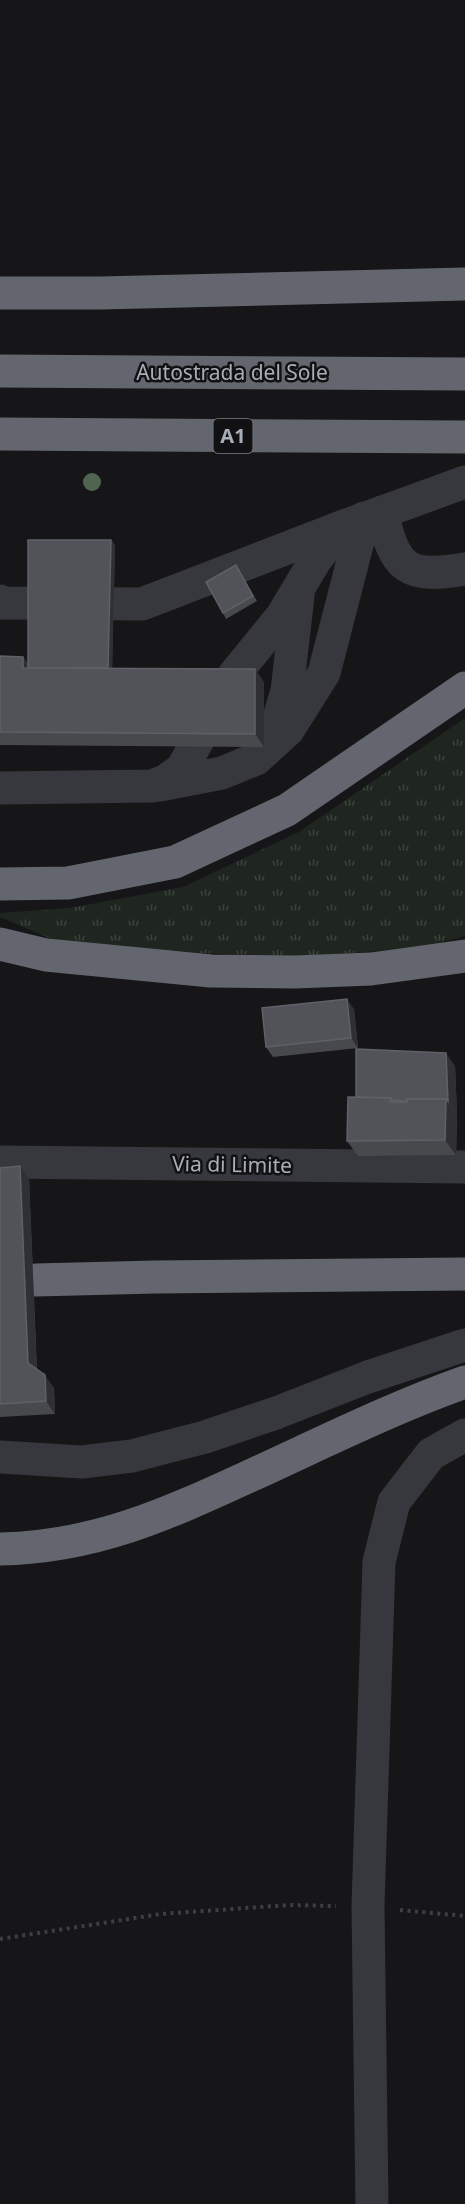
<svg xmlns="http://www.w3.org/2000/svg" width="465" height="2204" font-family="'Noto Sans',sans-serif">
  <defs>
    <pattern id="grass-tufts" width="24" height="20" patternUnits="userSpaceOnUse" patternTransform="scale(1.5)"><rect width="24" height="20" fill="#1e261f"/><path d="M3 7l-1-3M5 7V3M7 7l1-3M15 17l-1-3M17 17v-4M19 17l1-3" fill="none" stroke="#3c433d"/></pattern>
  </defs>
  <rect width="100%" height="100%" fill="#161618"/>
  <path fill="url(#grass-tufts)" d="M465 718V936L439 943 368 952 295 956 202 953 56 941 0 917V913L70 908 183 887 299 832Z"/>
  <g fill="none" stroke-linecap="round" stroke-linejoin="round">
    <g stroke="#3d3f44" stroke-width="4" stroke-dasharray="3 4.5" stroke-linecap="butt">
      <path d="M400 1910 465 1916"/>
      <path d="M0 1939 161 1914 289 1905 336 1906"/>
    </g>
    <g stroke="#37383d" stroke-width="33">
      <path d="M382 512C395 569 406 579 465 569"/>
      <path d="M0 601 2 603 142 604 344 526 465 482"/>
      <path d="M275 731 287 691 298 596"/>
      <path d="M160 785 222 773 256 759 288 730 324 673 364 518"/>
      <path d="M0 788 152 786 165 781 182 769 234 675 282 616 316 559 342 527"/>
      <path d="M0 1162 465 1167"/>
      <path d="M0 1457 82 1462 132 1456 205 1437 276 1413 368 1377 465 1345"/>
      <path d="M372 2204 368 1906 379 1562 394 1502 431 1454 465 1435"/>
    </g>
    <g stroke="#63666e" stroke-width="33">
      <path d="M0 293H100L465 284"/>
      <path d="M0 371 465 374"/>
      <path d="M0 434 465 437"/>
      <path d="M0 884 68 883 175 862 287 810 465 688"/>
      <path d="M0 944 46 955 211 971 295 972 371 969 465 956"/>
      <path d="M36 1280 155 1277 465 1274"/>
      <path d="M0 1549C96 1547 167 1514 252 1475 322 1443 392 1408 465 1382"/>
    </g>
  </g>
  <circle fill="#506452" cx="92" cy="482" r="9"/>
  <g fill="#47494d">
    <path d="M111 540 115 545 112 668 264 682V747L0 745V656L23 657 28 664Z"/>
    <path d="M239 571 257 601 226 619 223 613Z"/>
    <path d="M354 1009 358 1048 273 1057 266 1047Z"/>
    <path d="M455 1066 457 1114 456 1155 358 1156 347 1141 356 1097Z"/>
    <path d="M0 1168 29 1179 37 1370 54 1388 55 1414 0 1417Z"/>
  </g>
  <g fill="#2f3033">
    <path d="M111 540 115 545 112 681 108 676Z"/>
    <path d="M23 657 32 670 23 668Z"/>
    <path d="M255 669 264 682V747L255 734Z"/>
    <path d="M347 999 354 1009 358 1048 351 1038Z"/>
    <path d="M446 1053 455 1066 457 1114 448 1101Z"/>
    <path d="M446 1099 457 1114 456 1155 445 1140Z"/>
    <path d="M20 1166 29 1179 37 1376 28 1363Z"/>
    <path d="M45 1375 54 1388 55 1414 46 1401Z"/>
  </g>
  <g fill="#525359" stroke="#5f6168" stroke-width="1.5">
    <path d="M28 540H111L108 668H28Z"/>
    <path d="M236 565 253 596 223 613 206 582Z"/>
    <path d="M0 656 23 657V668L255 669V734L0 732Z"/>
    <path d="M347 999 351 1038 266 1047 262 1008Z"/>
    <path d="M356 1049 446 1053 448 1101 446 1099H407V1101L392 1100 391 1098 356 1097Z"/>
    <path d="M348 1097 391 1098 390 1102H407V1099H446L445 1140 347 1141Z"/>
    <path d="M20 1166 28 1363 45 1375 46 1401 0 1404V1168Z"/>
  </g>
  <g text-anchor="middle" stroke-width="5" stroke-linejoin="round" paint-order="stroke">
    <rect fill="#111113" stroke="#7b7e86" stroke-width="1.5" x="213.5" y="419" width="39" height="34" rx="4.5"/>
    <g font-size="20" font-weight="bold" fill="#a8adb8">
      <text x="233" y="443">A1</text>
    </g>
    <g font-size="21" fill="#a8adb8" stroke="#111113">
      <text x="232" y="380">Autostrada del Sole</text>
      <text transform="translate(232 1165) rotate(1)" y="7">Via di Limite</text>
    </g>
  </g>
</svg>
